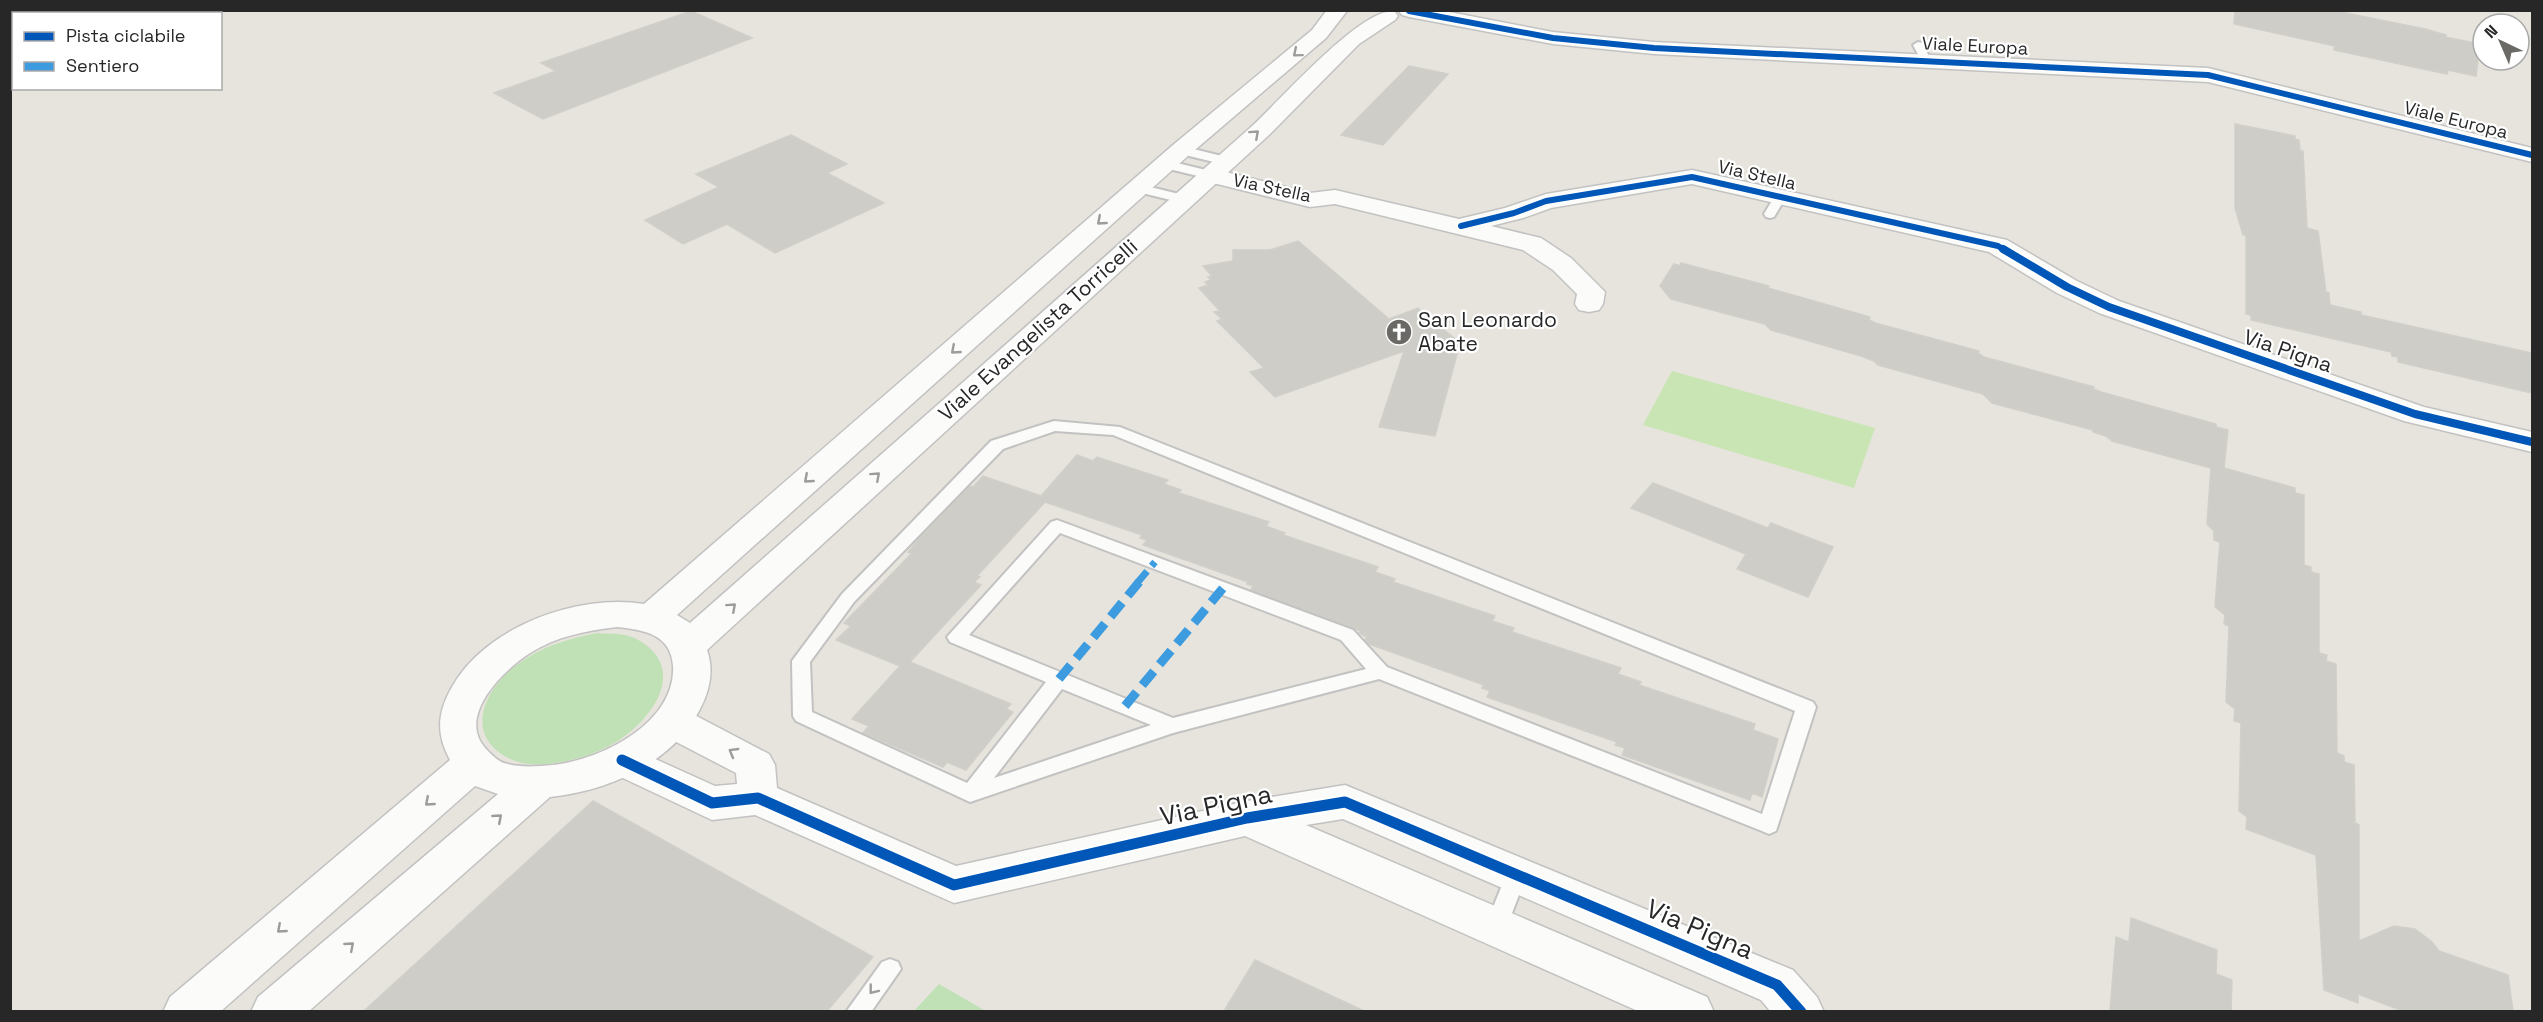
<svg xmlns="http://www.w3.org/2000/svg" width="2543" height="1022" font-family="'Space Grotesk',sans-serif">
  <rect width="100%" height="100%" fill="#e6e4dc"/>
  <g fill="#c0e1b6">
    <path d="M597 633C606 634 616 633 625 635 635 637 645 643 652 650 682 682 645 724 616 742 591 757 559 766 529 764 518 763 505 758 496 750 466 724 491 683 518 664 542 646 568 639 597 633Z"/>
    <path d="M939 984 984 1010V1011H914Z"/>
  </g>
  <path fill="#c9e5b4" d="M1672 371 1875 428 1854 488 1643 425Z"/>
  <g fill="#cecdc8" stroke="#d0cfc9" stroke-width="1.5">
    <path d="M2235 10H2331L2425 29 2446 35 2445 37 2480 44 2476 76 2448 70 2447 74 2334 50 2335 46 2234 24Z"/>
    <path d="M691 11 752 38 543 119 494 93 556 71 541 63Z"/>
    <path d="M1409 66 1448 74 1383 145 1341 135Z"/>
    <path d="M2235 124 2295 136V139L2299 140 2300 151H2303L2307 228 2318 231 2326 292 2329 293 2330 305 2361 312V315L2532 353V393L2398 362V357L2392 356 2391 352 2251 320V315L2246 314V235H2243L2235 208Z"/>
    <path d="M791 135 847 164 827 173 884 203 775 253 727 224 683 244 645 220 719 187 696 174Z"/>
    <path d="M1298 241 1389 319 1418 308 1460 343 1435 436 1379 427 1404 351 1275 397 1250 372 1264 368 1217 321 1222 319 1214 312 1220 311 1199 288 1208 285 1205 282 1211 280 1208 277 1212 276 1203 266 1233 261V250H1270Z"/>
    <path d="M1681 263 1769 286 1768 288 1870 317 1869 320 1875 323 1979 351 1978 353 1984 357 2094 387 2093 389 2101 392 2216 424V427L2228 430 2224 468 2295 488V493L2304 495V565L2311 567V572L2319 574V653L2327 655 2326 661 2336 664 2337 753 2344 756V762L2354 765 2355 823 2359 825V941L2394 926 2415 929 2432 942 2439 951 2508 975 2513 1011H2403L2358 994V1003L2324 990 2316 855 2246 829 2247 817 2239 811 2241 723 2234 721 2235 709 2226 702 2229 626 2224 624 2225 615 2215 607 2220 542 2214 540V531L2207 524 2211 468 2112 441 2106 436 2093 432V430L1992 403 1983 394 1878 365 1874 361 1861 356 1771 330 1765 324 1671 299 1660 286 1674 264 1680 266Z"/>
    <path d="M1077 455 1093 461 1097 457 1168 480 1164 484 1181 490 1179 493 1269 522 1266 526 1285 533 1283 535 1378 567 1375 572 1395 579 1393 582 1495 616 1492 621 1514 628 1512 632 1621 668 1618 674 1641 682 1639 685 1755 724 1753 730 1778 739 1762 797 1752 793 1750 800 1622 755 1625 748 1615 745 1617 742 1487 697 1490 691 1482 688 1484 685 1369 644 1365 640 1367 637 1359 633 1361 631 1251 590 1253 586 1247 584 1248 582 1143 545 1147 540 1140 538 1142 535 1045 502 977 576 980 577 974 582 981 585 910 662 1011 704 1006 709 1013 712 966 770 947 762 943 767 863 733 869 726 852 719 900 666 836 640 851 626 844 623 912 553 908 552 919 539 970 486 973 487 983 476 1041 496Z"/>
    <path d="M1653 483 1768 528 1771 523 1833 547 1808 597 1737 569 1746 554 1631 508Z"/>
    <path d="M593 801 873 957 827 1011H364Z"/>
    <path d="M2131 918 2217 950 2216 974 2232 980 2231 1011H2110L2116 937 2129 942Z"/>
    <path d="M1255 960 1364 1011H1224Z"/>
  </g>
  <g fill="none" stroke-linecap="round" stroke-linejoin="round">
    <defs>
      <g id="service">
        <path d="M1918 42 1922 43 1931 60 1930 62H1922L1921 60 1913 45Z"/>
        <path d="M1181 146 1230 158 1232 161 1226 165 1177 153V147Z"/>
        <path d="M1165 160 1214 172 1216 175 1210 179 1161 167 1159 164Z"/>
        <path d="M1138 184 1187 196 1189 199 1183 203 1134 191 1132 188 1134 185Z"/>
        <path d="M1780 193 1786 197 1774 217 1770 218 1766 217 1764 214 1776 194Z"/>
        <path d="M1054 421 1120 427 1813 702 1816 707 1776 831 1769 834 1762 831 1379 679 1173 733 970 802 796 721 793 716 792 661 842 594 991 441ZM1055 431 1113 435 1795 711 1762 814 1387 667 1353 630 1057 520 1051 522 947 637 950 642 1046 682 967 783 812 712 810 662 854 602 1003 449ZM1060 533 1341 640 1366 669 1173 718 969 635ZM1062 689 1151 725 994 778Z"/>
        <path d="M1516 865 1523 868 1527 874 1504 934 1496 937 1488 934 1485 927 1509 868Z"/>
        <path d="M890 959 898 962 901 969 871 1012H846L882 962Z"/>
      </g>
      <g id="minor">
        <path d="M1210 168 1310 193 1335 190 1459 219 1505 208 1546 194 1692 170 2007 240 2077 281 2119 301 2424 407 2532 432V452L2404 421 2099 313 2057 293 1989 252 1692 184 1551 208 1523 218 1491 226 1541 238 1571 258 1605 292 1603 304 1599 310 1589 312 1579 310 1575 304 1577 294 1553 270 1523 250 1335 204 1310 207 1201 180 1198 175 1201 170Z"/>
        <path d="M673 707 687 711 769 754 775 765 777 788 956 866 1247 801 1345 785 1793 970 1817 997 1824 1012H1771L1761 1000 1343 819 1306 825 1707 997 1714 1012H1640L1245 836 954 903 755 815 712 820 608 771 602 760 608 749 622 744 715 786 737 784 736 773 659 733 654 722 659 711Z"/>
      </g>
      <g id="tertiary">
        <path d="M1327 10 1347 11 1326 38 1189 155 677 615 690 623C877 458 1065 293 1251 127 1277 104 1364 4 1395 12L1398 16 1395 20 1359 44 1270 134 707 650C714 670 710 690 700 709 673 763 608 791 550 797L308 1012H251L258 997 498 794 475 786 220 1012H163L170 997 450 760C436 734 437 713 452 687 485 627 578 593 644 604L1173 145 1312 30ZM617 627C644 630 671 634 673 666 676 723 601 760 553 765 539 766 522 768 508 764 500 763 494 757 489 752 453 719 502 671 530 653 557 636 586 631 617 627Z"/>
        <path d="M1439 10 1553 32 1654 42 2208 68 2532 148V162L2208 82 1654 54 1553 44 1409 17 1402 15 1399 11Z"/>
      </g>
    </defs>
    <use href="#service" stroke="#c3c2c2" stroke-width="4"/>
    <use href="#minor" stroke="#c3c2c2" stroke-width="3"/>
    <use href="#tertiary" stroke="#c3c2c2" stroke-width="3"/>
    <use href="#service" fill="#fbfbfa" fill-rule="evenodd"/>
    <use href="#minor" fill="#fbfbfa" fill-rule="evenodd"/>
    <use href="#tertiary" fill="#fbfbfa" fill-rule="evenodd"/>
    <path stroke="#3d9ce0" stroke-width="7" stroke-dasharray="14 7" stroke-linecap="butt" d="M1138 582 1155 562"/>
    <g stroke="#3d9ce0" stroke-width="9" stroke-dasharray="18 9" stroke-linecap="butt">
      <path d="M1059 679 1140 581"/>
      <path d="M1125 706 1223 588"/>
    </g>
    <defs>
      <g id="cycleway-far2">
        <path d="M1409 11 1553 38 1654 48 2208 75 2532 155"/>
        <path d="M1461 226 1514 213 1546 201 1692 177 1998 246 2006 251"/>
      </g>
      <path id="cycleway-far1" d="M2003 249 2067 287 2109 307 2415 414 2532 442"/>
      <path id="cycleway" d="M622 760 712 803 758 798 954 885 1247 818 1345 802 1777 985 1801 1012"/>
    </defs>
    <use href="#cycleway-far2" stroke="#fff" stroke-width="8"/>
    <use href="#cycleway-far1" stroke="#fff" stroke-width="12"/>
    <use href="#cycleway" stroke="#fff" stroke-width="15"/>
    <use href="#cycleway-far2" stroke="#0057b8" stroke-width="6"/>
    <use href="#cycleway-far1" stroke="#0057b8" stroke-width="8"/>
    <use href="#cycleway" stroke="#0057b8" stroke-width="11"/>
  </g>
  <defs><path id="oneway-chevron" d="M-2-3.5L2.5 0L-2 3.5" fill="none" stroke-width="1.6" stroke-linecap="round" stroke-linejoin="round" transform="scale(1.5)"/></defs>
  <g stroke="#9c9c9b">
    <use href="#oneway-chevron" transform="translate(1297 53) rotate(140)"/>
    <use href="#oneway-chevron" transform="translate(1255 134) rotate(-42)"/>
    <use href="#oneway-chevron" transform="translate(1101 221) rotate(139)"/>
    <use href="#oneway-chevron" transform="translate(955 350) rotate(139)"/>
    <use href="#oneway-chevron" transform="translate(876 476) rotate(-42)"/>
    <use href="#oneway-chevron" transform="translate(808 479) rotate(139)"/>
    <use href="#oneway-chevron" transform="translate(732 607) rotate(-42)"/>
    <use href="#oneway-chevron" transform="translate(733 752) rotate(-150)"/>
    <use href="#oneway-chevron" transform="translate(429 802) rotate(139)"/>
    <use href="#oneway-chevron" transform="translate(498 818) rotate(-41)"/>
    <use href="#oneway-chevron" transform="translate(281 929) rotate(139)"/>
    <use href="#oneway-chevron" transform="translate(350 946) rotate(-41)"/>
    <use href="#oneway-chevron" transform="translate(873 990) rotate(128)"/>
  </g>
  <defs>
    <symbol id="church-disc" viewBox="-11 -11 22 22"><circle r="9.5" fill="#6a6966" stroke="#fff"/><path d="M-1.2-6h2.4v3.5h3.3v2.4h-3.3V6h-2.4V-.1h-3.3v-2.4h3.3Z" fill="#fff"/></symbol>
  </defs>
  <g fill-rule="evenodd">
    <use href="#church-disc" x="1384" y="317" width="30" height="30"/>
  </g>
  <g text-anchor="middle" stroke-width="4.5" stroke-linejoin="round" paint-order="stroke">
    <g font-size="18" fill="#272727" stroke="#fff">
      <text transform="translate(1975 46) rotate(3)" y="6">Viale Europa</text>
      <text transform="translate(2456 120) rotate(14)" y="6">Viale Europa</text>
      <text transform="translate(1757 175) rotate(13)" y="6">Via Stella</text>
      <text transform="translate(1272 188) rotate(12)" y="6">Via Stella</text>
    </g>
    <g font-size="21" fill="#272727" stroke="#fff" text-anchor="start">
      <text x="1418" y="327">San Leonardo<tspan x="1418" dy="24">Abate</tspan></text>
    </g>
    <g font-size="21" fill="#272727" stroke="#fff">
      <text transform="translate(1038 330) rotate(-42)" y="7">Viale Evangelista Torricelli</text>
      <text transform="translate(2288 351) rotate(19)" y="7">Via Pigna</text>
    </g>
    <g font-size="26" fill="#272727" stroke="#fff">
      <text transform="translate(1216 805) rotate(-12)" y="9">Via Pigna</text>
      <text transform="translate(1700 929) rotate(23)" y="9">Via Pigna</text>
    </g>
  </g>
  <rect width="2543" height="1022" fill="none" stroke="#272727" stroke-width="24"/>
  <rect x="12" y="12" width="210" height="78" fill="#ffffff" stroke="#a9a9a9" stroke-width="1.5"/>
  <rect x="24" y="32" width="30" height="9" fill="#0057b8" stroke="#a9a9a9" stroke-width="1.5"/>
  <text x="66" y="42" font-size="18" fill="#272727">Pista ciclabile</text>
  <rect x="24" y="62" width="30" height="9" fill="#3d9ce0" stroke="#a9a9a9" stroke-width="1.5"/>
  <text x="66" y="72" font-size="18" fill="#272727">Sentiero</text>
  <g transform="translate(2501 42) rotate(316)"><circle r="28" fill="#ffffff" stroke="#a9a9a9" stroke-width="1.5"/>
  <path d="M0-4.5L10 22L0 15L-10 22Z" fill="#6a6966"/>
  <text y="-9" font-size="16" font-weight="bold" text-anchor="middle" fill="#272727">N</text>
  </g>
</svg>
